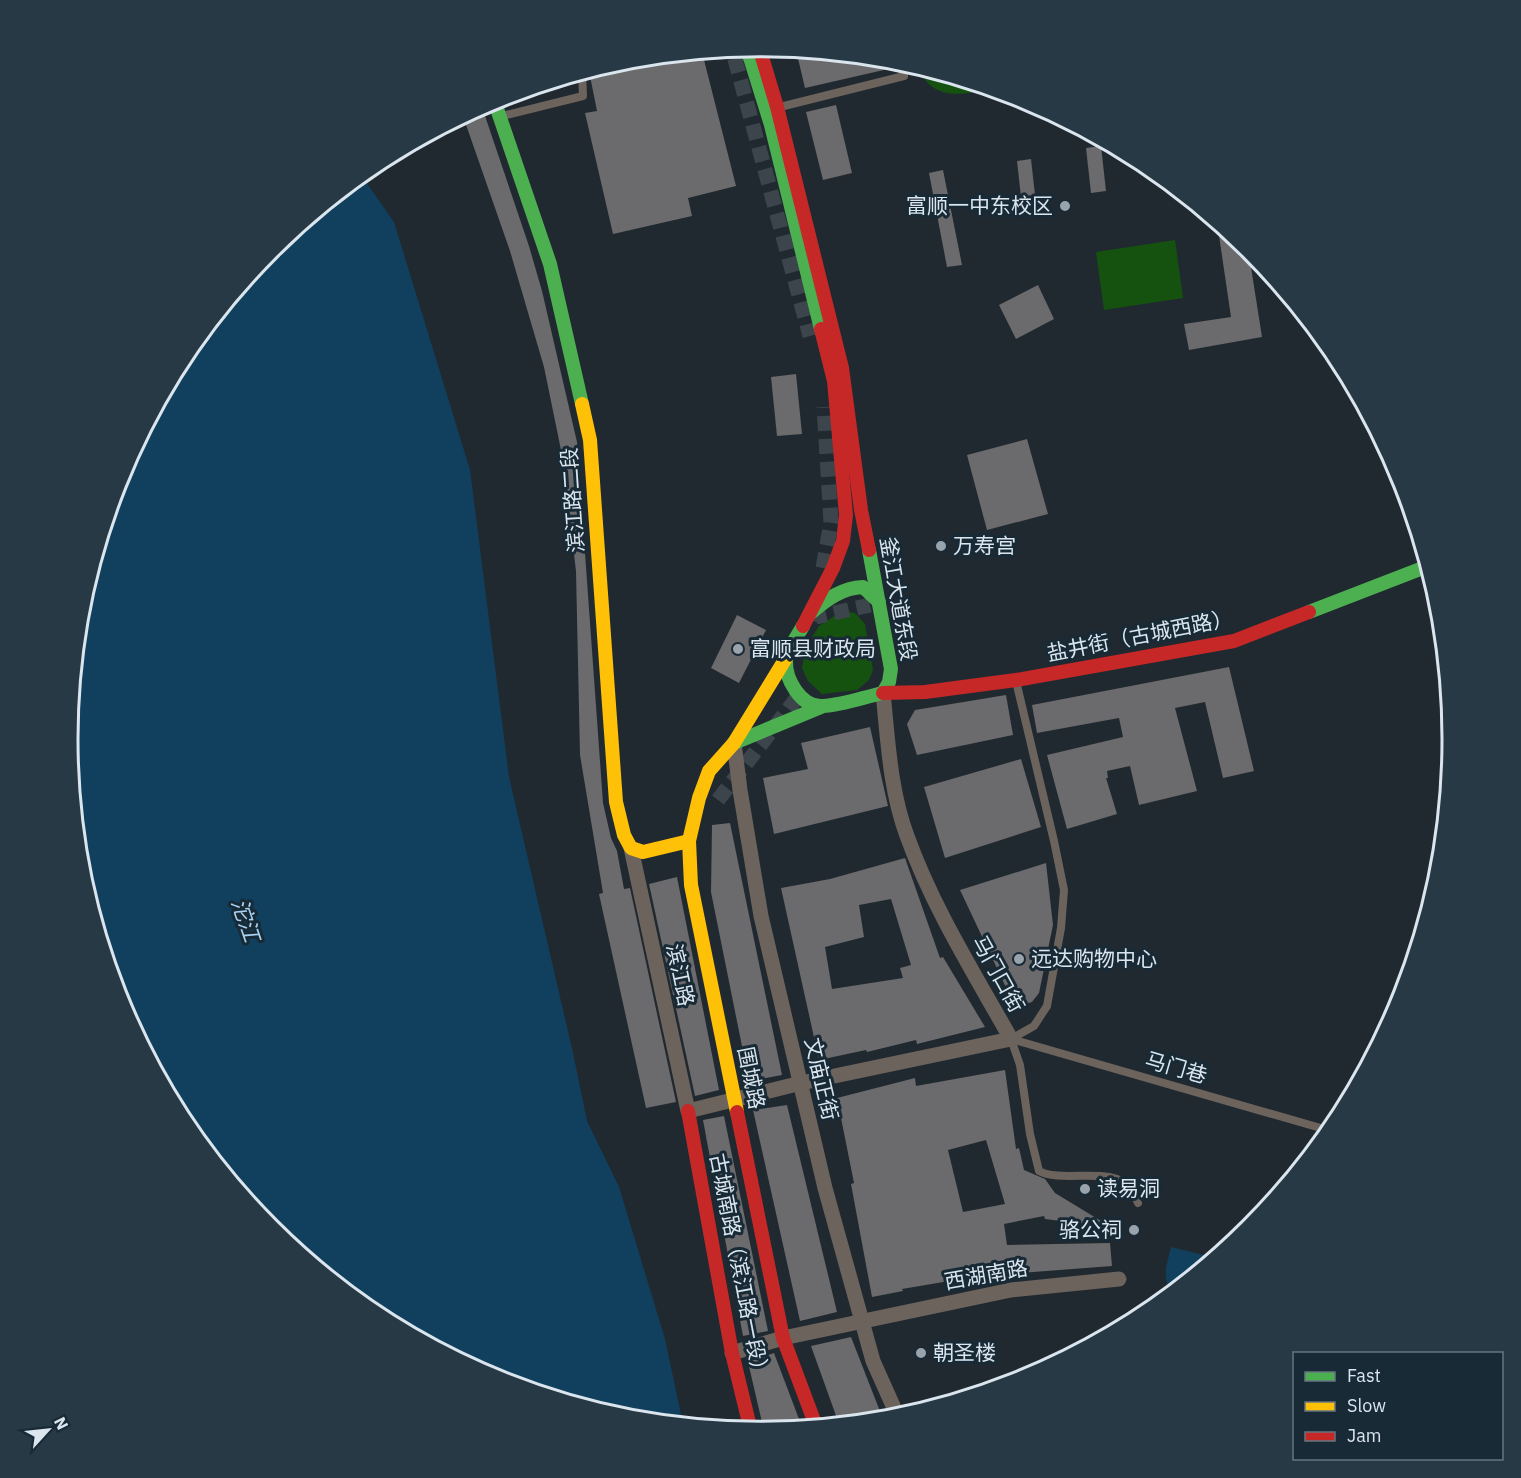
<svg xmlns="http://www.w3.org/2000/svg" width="1521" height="1478" font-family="'IBM Plex Sans','Noto Sans SC',sans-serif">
  <rect width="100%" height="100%" fill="#202930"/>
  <g fill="#15520f">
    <path d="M917 66 991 89C960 95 933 102 917 66Z"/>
    <path d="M1175 240 1183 298 1104 310 1096 252Z"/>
    <path d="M842 611 855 613 865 624 873 670 869 680 857 690 822 694 808 681 802 668 806 647 819 626Z"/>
  </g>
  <g fill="#11405f">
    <path d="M361 175 394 222 470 470 509 777 573 1053 587 1121 619 1187 665 1339 683 1424 625 1418 495 1379 375 1315 271 1228 185 1123 121 1004 81 874 68 739 81 604 121 474 185 354 271 249Z"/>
    <path d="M1171 1247 1215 1258 1172 1293C1161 1276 1167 1265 1171 1247Z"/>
  </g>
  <g fill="#6b6a6c" fill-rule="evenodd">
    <path d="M796 50 896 60 910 64 805 88Z"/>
    <path d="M702 52 736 186 688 198 692 216 613 234 585 113 597 111 589 71 626 60Z"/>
    <path d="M836 105 852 173 823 180 806 112Z"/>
    <path d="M482 107 529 246 542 291 577 442 603 803 611 838 617 851 624 889 630 888 676 1102 646 1108 599 894 603 893 580 755 576 571 562 455 544 367 510 251 463 116Z"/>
    <path d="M1101 146 1106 191 1091 193 1086 148Z"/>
    <path d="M1031 159 1035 195 1021 197 1017 161Z"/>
    <path d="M943 170 962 265 947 267 929 173Z"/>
    <path d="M1217 222 1248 248 1262 337 1189 350 1184 324 1231 317Z"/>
    <path d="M1038 285 1054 319 1016 339 999 305Z"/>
    <path d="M796 374 802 434 777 436 771 377Z"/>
    <path d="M1027 439 1048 514 987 530 967 455Z"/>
    <path d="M737 615 766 630 739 683 711 668Z"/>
    <path d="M1229 667 1254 771 1223 778 1205 702 1175 708 1197 791 1139 805 1130 766 1107 771 1108 778H1106L1117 814 1067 829 1047 755 1123 737 1119 718 1037 733 1032 705Z"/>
    <path d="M1006 695 1013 735 917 755 907 724 915 710Z"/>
    <path d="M870 727 888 806 774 834 763 778 808 769 801 743Z"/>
    <path d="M1021 759 1041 827 945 858 924 787Z"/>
    <path d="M730 823 782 1075 749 1081 711 892 712 825Z"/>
    <path d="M905 858 940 958 943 957 985 1027 917 1044 916 1040 867 1052 866 1050 819 1060 781 888 830 879ZM891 899 911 965 900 968 903 978 832 989 825 947 864 937 859 905Z"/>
    <path d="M1046 863 1053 925 1039 993 1032 1002 1022 1005 1012 1000 960 890Z"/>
    <path d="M677 877 719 1090 695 1096 649 884Z"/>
    <path d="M1005 1070 1016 1149 1019 1148 1024 1170 1045 1179 1055 1193 1111 1227 1045 1219 1044 1216 1004 1224 1007 1245 1110 1243 1112 1266 1020 1273V1269L902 1289 903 1291 872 1297 851 1184 854 1183 837 1098 915 1078 916 1086ZM986 1140 1005 1204 963 1212 948 1150Z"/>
    <path d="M787 1105 837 1312 800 1321 753 1110Z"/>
    <path d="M724 1116 768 1331 743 1336 703 1120Z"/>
    <path d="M851 1337 883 1419 839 1424 811 1346Z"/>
    <path d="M774 1353 802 1427 764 1431 748 1362Z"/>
  </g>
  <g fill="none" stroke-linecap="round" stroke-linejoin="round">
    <g stroke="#3c454c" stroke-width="15" stroke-dasharray="15 8" stroke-linecap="butt">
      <path d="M754 50 734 56 810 336"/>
      <path d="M823 568 831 522 824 407"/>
      <path d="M814 621 816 617 870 605"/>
      <path d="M718 800 803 690"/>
    </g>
    <g stroke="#6c635d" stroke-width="8">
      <path d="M780 107 904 76"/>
      <path d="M502 116 583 96 582 73"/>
      <path d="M1011 1039 1034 1026 1047 1006 1061 928 1064 890 1054 841 1016 681"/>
      <path d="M1011 1039 1331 1131"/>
      <path d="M1011 1039 1020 1065 1030 1134 1039 1171C1063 1184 1114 1164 1132 1190 1135 1194 1136 1199 1138 1203"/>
    </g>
    <g stroke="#6c635d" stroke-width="15">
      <path d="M734 743 740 790 761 916 825 1188 873 1361 898 1417"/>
      <path d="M631 848 688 1111 801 1083 1011 1039C974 973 933 908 907 836 890 790 888 741 883 693"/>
      <path d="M732 1353 783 1338 1011 1290 1119 1279"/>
    </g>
    <g stroke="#4caf50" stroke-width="14">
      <path d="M747 48 771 125 821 329"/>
      <path d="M494 100 550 264 582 404"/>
      <path d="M812 612C827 599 842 588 863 587L879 602"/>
      <path d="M1309 612 1428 566"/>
      <path d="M803 626C798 635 787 650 786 660 785 679 801 708 823 706 843 705 864 697 883 693L889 682 891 669 869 550"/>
      <path d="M734 743 821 707"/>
    </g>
    <g stroke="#ffc107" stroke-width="14">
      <path d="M582 404 590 440 616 802 624 835 631 848 643 852 689 841"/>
      <path d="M737 1112 691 885 689 841 699 798 709 771 734 743 786 658"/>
    </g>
    <g stroke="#c62828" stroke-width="14">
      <path d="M759 47 777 107 842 368 861 510 869 550"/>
      <path d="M803 626 833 568 843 541 846 515 834 381 821 329"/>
      <path d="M883 693 925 692 1016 680 1234 641 1309 612"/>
      <path d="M688 1111 732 1353 751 1431"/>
      <path d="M737 1112 783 1338 816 1426"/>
    </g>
  </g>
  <g fill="#99a3ac" stroke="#192a37" stroke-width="2">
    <circle cx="1065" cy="206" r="6"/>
    <circle cx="941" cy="546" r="6"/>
    <circle cx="738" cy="649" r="6"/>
    <circle cx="1019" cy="959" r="6"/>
    <circle cx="1085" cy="1189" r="6"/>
    <circle cx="1134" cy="1230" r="6"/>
    <circle cx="921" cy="1353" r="6"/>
  </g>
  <g text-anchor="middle" stroke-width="6" stroke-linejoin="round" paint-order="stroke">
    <g font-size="21" fill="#dae5ee" stroke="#192a37" text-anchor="start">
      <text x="1053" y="213" text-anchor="end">富顺一中东校区</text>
      <text x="953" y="553">万寿宫</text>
      <text x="750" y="656">富顺县财政局</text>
      <text x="1031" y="966">远达购物中心</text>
      <text x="1097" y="1196">读易洞</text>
      <text x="1122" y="1237" text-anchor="end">骆公祠</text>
      <text x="933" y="1360">朝圣楼</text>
    </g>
    <g font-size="21" fill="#dae5ee" stroke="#192a37">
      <text transform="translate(573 500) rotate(-94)" y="7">滨江路二段</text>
      <text transform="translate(898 599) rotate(80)" y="7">釜江大道东段</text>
      <text transform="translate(1140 636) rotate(-11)" y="7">盐井街（古城西路）</text>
      <text transform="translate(998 974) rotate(61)" y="7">马门口街</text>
      <text transform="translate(680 975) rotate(78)" y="7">滨江路</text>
      <text transform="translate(1176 1068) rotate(16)" y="7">马门巷</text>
      <text transform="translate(751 1078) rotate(79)" y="7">围城路</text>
      <text transform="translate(821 1079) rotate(77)" y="7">文庙正街</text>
      <text transform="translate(739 1267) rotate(79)" y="7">古城南路（滨江路一段）</text>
      <text transform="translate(986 1275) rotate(-10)" y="7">西湖南路</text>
    </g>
    <g font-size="22" font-style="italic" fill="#a9d3f4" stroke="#192a37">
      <text transform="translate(246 920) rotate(71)" y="8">沱江</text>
    </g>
  </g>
  <path d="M0 0H1521V1478H0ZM78 739a682 682 0 1 1 1364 0a682 682 0 1 1-1364 0Z" fill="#283946" fill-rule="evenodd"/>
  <path fill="none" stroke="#dae5ee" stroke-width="3" d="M78 739a682 682 0 1 1 1364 0a682 682 0 1 1-1364 0Z"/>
  <rect x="1293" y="1352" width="210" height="108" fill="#192a37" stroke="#667580" stroke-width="1.5"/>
  <rect x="1305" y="1372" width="30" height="9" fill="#4caf50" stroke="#667580" stroke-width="1.5"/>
  <text x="1347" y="1382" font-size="18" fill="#dae5ee">Fast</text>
  <rect x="1305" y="1402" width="30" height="9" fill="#ffc107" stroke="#667580" stroke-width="1.5"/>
  <text x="1347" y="1412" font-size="18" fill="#dae5ee">Slow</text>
  <rect x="1305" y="1432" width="30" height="9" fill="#c62828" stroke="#667580" stroke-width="1.5"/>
  <text x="1347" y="1442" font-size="18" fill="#dae5ee">Jam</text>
  <g transform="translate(48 1430) rotate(63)" stroke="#192a37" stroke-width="4.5" paint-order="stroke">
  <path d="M0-4.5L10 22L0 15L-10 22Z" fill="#dae5ee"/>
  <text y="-9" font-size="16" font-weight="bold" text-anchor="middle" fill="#dae5ee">N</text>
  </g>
</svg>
